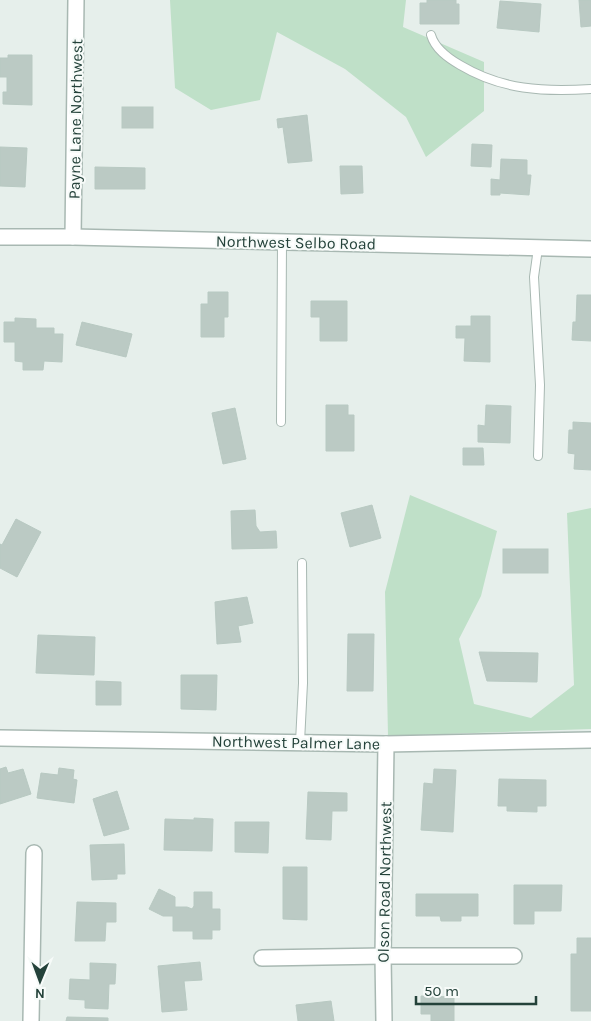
<svg xmlns="http://www.w3.org/2000/svg" width="591" height="1021" font-family="Karla,sans-serif">
  <rect width="100%" height="100%" fill="#e6efeb"/>
  <g fill="#bfe0c8">
    <path d="M170 0H406L403 27 484 62V111L426 157 406 117 345 69 277 32 260 100 211 110 175 88Z"/>
    <path d="M410 495 497 531 481 596 459 639 474 704 531 718 574 685 567 513 591 508V729L388 736 385 592Z"/>
  </g>
  <g fill="#bbcac4" stroke="#b8c9c2">
    <path d="M427 0H456V4H459V24H420V3H427Z"/>
    <path d="M579 0H591V26L581 27Z"/>
    <path d="M500 1 541 4 539 32 497 28Z"/>
    <path d="M8 55H32V105L3 104V92H7V77H0V58H8Z"/>
    <rect x="122" y="107" width="31" height="21"/>
    <path d="M307 115 312 161 288 163 283 127 278 128 277 119Z"/>
    <path d="M472 144 492 145 491 167 471 166Z"/>
    <path d="M0 147 27 148 25 187 0 186Z"/>
    <path d="M501 159 527 160V175H531L529 195 500 193V195H491V179L500 180Z"/>
    <path d="M340 166H362L363 193 341 194Z"/>
    <path d="M95 167 145 168V189H95Z"/>
    <path d="M208 292H228V317H224V337H201V304H208Z"/>
    <path d="M577 295H591V341L572 340 573 322H576Z"/>
    <path d="M311 301H347V341H320V317H311Z"/>
    <path d="M471 316H490V362L464 361 465 338H456V326H471Z"/>
    <path d="M15 318 36 319V328H54V334H63L62 362 44 361 43 370H23V362L15 361V342H4V322H15Z"/>
    <path d="M82 322 132 334 126 357 76 345Z"/>
    <path d="M326 405H348V415H354V451H326Z"/>
    <path d="M486 405 511 406 510 443 478 442V425L485 426Z"/>
    <path d="M235 408 246 459 223 464 212 413Z"/>
    <path d="M573 422 591 423V470L574 469 575 454 568 453 569 430H573Z"/>
    <path d="M463 448H483L484 465H463Z"/>
    <path d="M372 505 381 538 350 547 341 513Z"/>
    <path d="M255 510 256 526 260 532 276 531 277 548 232 549 231 511Z"/>
    <path d="M16 519 41 532 17 577 0 568V544L2 545Z"/>
    <rect x="503" y="549" width="45" height="24"/>
    <path d="M247 597 253 623 238 626 241 642 217 644 215 602Z"/>
    <path d="M348 634H374L373 691H347Z"/>
    <path d="M38 635 95 637 94 675 36 673Z"/>
    <path d="M479 652 538 653 537 682 487 681Z"/>
    <path d="M181 675H217L216 710 181 709Z"/>
    <path d="M96 681 121 682V705H96Z"/>
    <path d="M6 767 8 773 23 769 31 794 0 804V769Z"/>
    <path d="M59 768 74 770 73 779 77 780 74 803 37 798 41 773 58 775Z"/>
    <path d="M434 769 456 770 453 832 421 830 424 783 433 784Z"/>
    <path d="M499 779 546 780V806H537V812L507 811V806H498Z"/>
    <path d="M117 791 129 829 104 836 93 799Z"/>
    <path d="M308 792 347 793V811H332L331 840 306 839Z"/>
    <path d="M194 818 213 819 212 851 164 850 165 819 194 820Z"/>
    <path d="M235 822H269L268 853 235 852Z"/>
    <path d="M124 844 125 874H117V879L92 880 90 845Z"/>
    <path d="M283 867H307V920L283 919Z"/>
    <path d="M514 885H562L561 911H534V924H514Z"/>
    <path d="M159 889 175 897V907H187L192 909 194 906V892H212V909H220V930H212V939H193V931H173V916H163L149 909Z"/>
    <path d="M416 894H478V916H461V921H441L440 916H416Z"/>
    <path d="M77 902 116 903V922H106L105 941H75Z"/>
    <path d="M577 938H591V1011H571V954H577Z"/>
    <path d="M200 962 202 980 184 981 187 1010 162 1012 158 966Z"/>
    <path d="M90 963 116 964 115 984H109L108 1009 85 1008V1000L69 999 70 979 90 980Z"/>
    <path d="M421 996 454 997V1021H431V1014H421Z"/>
    <path d="M331 1001 334 1021H298L296 1005Z"/>
    <path d="M67 1017 108 1018V1021H66Z"/>
  </g>
  <g fill="none" stroke-linecap="round" stroke-linejoin="round">
    <defs>
      <g id="service">
        <path d="M431 35C435 49 448 58 460 65 502 90 543 92 591 89"/>
        <path d="M538 248 534 277 540 385 538 456"/>
        <path d="M281 422 282 242"/>
        <path d="M300 742 303 683 302 563"/>
      </g>
      <g id="minor">
        <path d="M0 237H73L591 249"/>
        <path d="M73 237 76 0"/>
        <path d="M0 738 386 744 591 740"/>
        <path d="M262 958 383 956H514"/>
        <path d="M31 1021 34 853"/>
        <path d="M384 1021 383 956 386 744"/>
      </g>
    </defs>
    <use href="#service" stroke="#a8b8b2" stroke-width="10"/>
    <use href="#minor" stroke="#a8b8b2" stroke-width="18"/>
    <use href="#service" stroke="#fff" stroke-width="8"/>
    <use href="#minor" stroke="#fff" stroke-width="15"/>
  </g>
  <g text-anchor="middle" stroke-width="4" stroke-linejoin="round" paint-order="stroke">
    <g font-size="16" fill="#24423a" stroke="#f7fbf9">
      <text transform="translate(75 119) rotate(-89)" y="6">Payne Lane Northwest</text>
      <text transform="translate(296 242) rotate(1)" y="6">Northwest Selbo Road</text>
      <text transform="translate(296 742) rotate(1)" y="6">Northwest Palmer Lane</text>
      <text transform="translate(384 882) rotate(-89)" y="6">Olson Road Northwest</text>
    </g>
  </g>
  <g transform="translate(40 981) rotate(181)" stroke="#f7fbf9" stroke-width="4" paint-order="stroke">
  <path d="M0-4L9 19L0 12L-9 19Z" fill="#24423a"/>
  <text y="-8" font-size="14" font-weight="bold" text-anchor="middle" fill="#24423a">N</text>
  </g>
  <path d="M416 996v8h120v-8" fill="none" stroke="#24423a" stroke-width="2.5"/>
  <text x="424" y="996" font-size="15" fill="#24423a" stroke="#f7fbf9" stroke-width="4" paint-order="stroke">50 m</text>
</svg>
